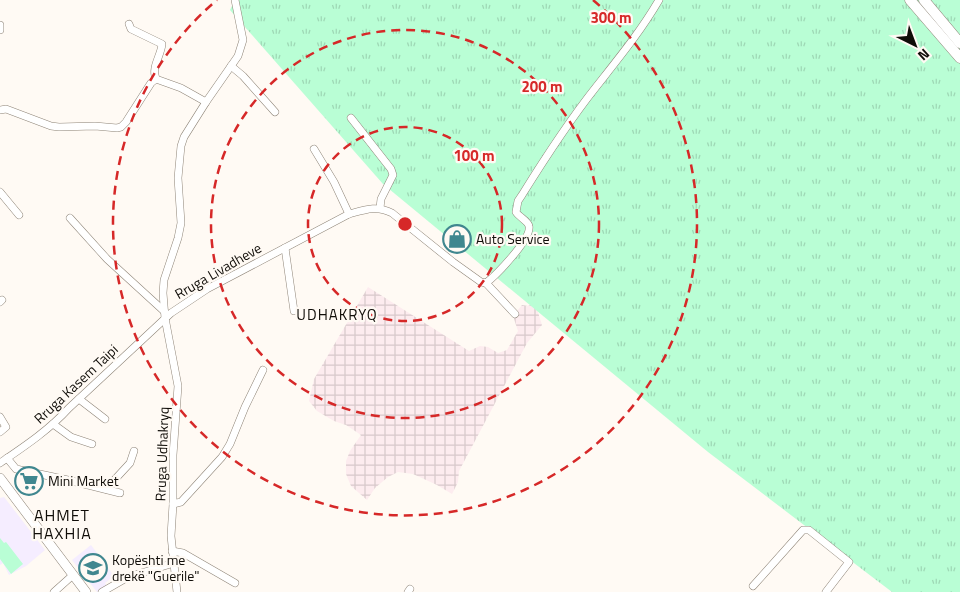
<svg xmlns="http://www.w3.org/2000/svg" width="960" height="592" font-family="'Titillium Web',sans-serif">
  <defs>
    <pattern id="industrial-grid" width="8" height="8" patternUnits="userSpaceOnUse" patternTransform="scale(1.25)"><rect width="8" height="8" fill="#fdecef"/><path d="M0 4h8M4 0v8" fill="none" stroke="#d8c9cb"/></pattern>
    <pattern id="park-tufts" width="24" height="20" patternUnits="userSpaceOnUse" patternTransform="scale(1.25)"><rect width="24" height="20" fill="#b9fed5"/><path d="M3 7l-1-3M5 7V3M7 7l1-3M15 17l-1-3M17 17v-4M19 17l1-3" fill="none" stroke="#9ed8b5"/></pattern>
  </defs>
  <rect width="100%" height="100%" fill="#fffaf4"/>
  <path fill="url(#industrial-grid)" d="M368 287 469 351 480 346 488 347 498 353 507 350 518 331 513 316 522 305 528 306 535 303 542 325 527 343 459 471 458 482 452 494 437 485 413 474 398 472 388 477 375 488 367 500 351 486 346 474V461L350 451 361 435 346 425 334 421 317 411 309 401 314 379Z"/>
  <g fill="#f5edff">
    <path d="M4 497 45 550 26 566 9 575 3 563 0 565V498Z"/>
    <path d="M91 545 114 576 105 583 107 586 97 592 72 560Z"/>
  </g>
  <path fill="#b9fed5" d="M0 538 4 543 6 542 23 564 11 574 0 559Z"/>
  <path fill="url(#park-tufts)" d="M235 0H960V592H892L708 452 383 184 230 10Z"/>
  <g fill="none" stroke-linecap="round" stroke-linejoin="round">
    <defs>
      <g id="minor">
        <path d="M129 24 131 29 162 44C161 56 151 67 156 79"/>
        <path d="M0 25V30"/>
        <path d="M231 66 243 76 275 112"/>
        <path d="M0 110 6 109 51 126 59 127 95 126 117 128 121 127 126 122 151 83 156 79 181 88 206 102"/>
        <path d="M351 118 391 169 393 175 381 199 380 208"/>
        <path d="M314 149 334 182 349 214"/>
        <path d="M0 192 19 215"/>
        <path d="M70 218 107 259 165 312"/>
        <path d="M285 248 294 311"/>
        <path d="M486 283C495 276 532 239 529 226 528 221 519 217 516 212L518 201 522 195C545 158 569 121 596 87 618 59 641 31 659 0"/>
        <path d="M0 302 2 300"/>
        <path d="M79 399 105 419"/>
        <path d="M0 417 6 427 0 432"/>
        <path d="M53 424 71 437 92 444"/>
        <path d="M7 458 16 469 68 480 120 493"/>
        <path d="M0 463C25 446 49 430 69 408L171 313 207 289 349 214C364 210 377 205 392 213L453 262 481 282 486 283 515 314"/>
        <path d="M106 489 130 463 134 451"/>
        <path d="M173 504 181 502 222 457 230 444 245 407 263 370"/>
        <path d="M172 551 183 553 235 583"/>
        <path d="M753 586 803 530H809L849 562 826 592"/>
        <path d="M54 592 73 575"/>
        <path d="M102 592 128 577 174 563"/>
        <path d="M177 592 171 536 173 504V455L178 386 165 318 163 293 164 280 178 238 181 223 178 178 181 146 184 137 206 102 238 56 243 40 235 0"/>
        <path d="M408 592 410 589"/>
      </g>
      <path id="major" d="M0 478 86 592"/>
      <g id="highway">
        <path d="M910 0 960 58"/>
        <path d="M924 0 960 43"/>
      </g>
    </defs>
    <use href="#minor" stroke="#8e8477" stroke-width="8"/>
    <use href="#major" stroke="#8e8477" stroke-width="10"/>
    <use href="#highway" stroke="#8e8477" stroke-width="11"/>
    <use href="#minor" stroke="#fff" stroke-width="7"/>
    <use href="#major" stroke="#fff" stroke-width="9"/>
    <use href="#highway" stroke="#fff" stroke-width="10"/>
  </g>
  <g fill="none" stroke="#d62828" stroke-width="2.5" stroke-dasharray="9 6">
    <circle cx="405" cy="224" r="97"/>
    <circle cx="405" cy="224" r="194"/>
    <path d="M593 0A292 292 0 1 1 217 0"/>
  </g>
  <defs>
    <symbol id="shop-ring" viewBox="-11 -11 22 22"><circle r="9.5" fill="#fffaf4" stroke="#40878f" stroke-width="1.5"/><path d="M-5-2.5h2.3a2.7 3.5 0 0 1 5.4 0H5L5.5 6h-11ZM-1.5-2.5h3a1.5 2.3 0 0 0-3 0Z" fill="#40878f"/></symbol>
    <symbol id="supermarket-ring" viewBox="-11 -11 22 22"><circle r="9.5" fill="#fffaf4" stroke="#40878f" stroke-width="1.5"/><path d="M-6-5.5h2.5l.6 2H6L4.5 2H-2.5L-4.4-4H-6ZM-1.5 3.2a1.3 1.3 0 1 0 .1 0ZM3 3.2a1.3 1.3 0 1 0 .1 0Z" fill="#40878f"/></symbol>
    <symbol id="school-ring" viewBox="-11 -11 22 22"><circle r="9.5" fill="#fffaf4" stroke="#40878f" stroke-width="1.5"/><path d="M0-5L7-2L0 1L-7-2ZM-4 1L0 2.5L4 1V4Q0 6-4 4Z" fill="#40878f"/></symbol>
  </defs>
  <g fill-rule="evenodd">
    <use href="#shop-ring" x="441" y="223" width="32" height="32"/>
    <use href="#supermarket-ring" x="13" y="465" width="32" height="32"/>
    <use href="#school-ring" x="77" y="552" width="32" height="32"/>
  </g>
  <g text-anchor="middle" stroke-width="4.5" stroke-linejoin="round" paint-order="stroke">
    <g font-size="14" fill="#100d08" stroke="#fffaf4" text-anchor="start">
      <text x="476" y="244">Auto Service</text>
      <text x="48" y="486">Mini Market</text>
      <text x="112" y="565">Kopështi me<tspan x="112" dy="16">drekë "Guerile"</tspan></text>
    </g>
    <g font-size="14" fill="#100d08" stroke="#fffaf4">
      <text transform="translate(218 271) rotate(-30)" y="5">Rruga Livadheve</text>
      <text transform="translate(76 384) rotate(-43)" y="5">Rruga Kasem Taipi</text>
      <text transform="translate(162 454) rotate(-88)" y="5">Rruga Udhakryq</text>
    </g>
    <g font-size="15" letter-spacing="1" fill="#100d08" stroke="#fffaf4">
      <text x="337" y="320">UDHAKRYQ</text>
    </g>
    <g font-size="16" letter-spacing="1" fill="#100d08" stroke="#fffaf4">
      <text x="62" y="521">AHMET<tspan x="62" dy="18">HAXHIA</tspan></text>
    </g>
  </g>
  <circle cx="405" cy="224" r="8" fill="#d62828" stroke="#fffaf4" stroke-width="2.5"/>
  <g font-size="15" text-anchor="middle" font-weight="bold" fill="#d62828" stroke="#fffaf4" stroke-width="4.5" stroke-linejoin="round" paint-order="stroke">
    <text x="611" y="23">300 m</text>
    <text x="542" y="92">200 m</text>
    <text x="474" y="161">100 m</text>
  </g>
  <g transform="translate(915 45) rotate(138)" stroke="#fffaf4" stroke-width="4" paint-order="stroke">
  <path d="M0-4L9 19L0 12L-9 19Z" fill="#100d08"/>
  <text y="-8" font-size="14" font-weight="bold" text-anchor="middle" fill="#100d08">N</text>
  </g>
</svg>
